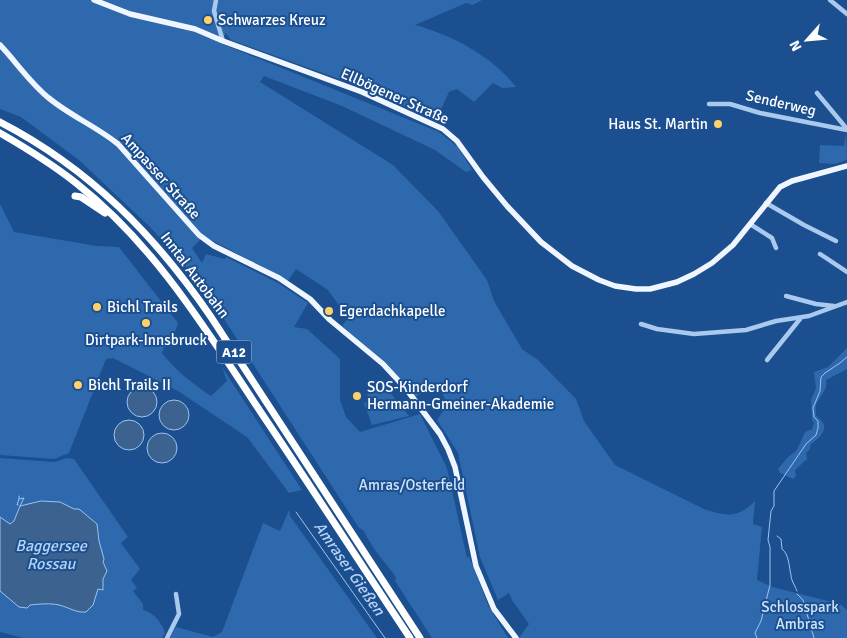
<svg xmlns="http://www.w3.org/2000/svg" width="847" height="638" font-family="Signika,sans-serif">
  <rect width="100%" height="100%" fill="#1b4f8f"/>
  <g fill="#2e69ad">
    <path d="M0 0H482L473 5 466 3 415 25C452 35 492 56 516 87L502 88 493 83 474 102 457 89 449 92 436 120 359 86 231 40 226 33 220 43 439 132 458 147 472 170 466 172 435 150 342 106 264 76 260 82 393 165 438 211 487 280 494 301 522 349 538 360 576 399 584 421 615 465 704 509C726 516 737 519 755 501L753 524 762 527 757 580 772 587 836 603 838 602 847 610V638H519L529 624 512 600 509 593 498 600 480 557 458 453 437 420 448 404 436 383 416 397 385 363 342 326 348 318 328 290 296 269 288 281 204 236 192 248 202 263 206 254 225 259 226 257 278 283 308 303 294 327 307 329 340 359V400L346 417 360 432 420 414 447 468 467 558 469 556 488 605 508 638H432L395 581 396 577 374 549 363 530 359 528 202 285 151 228 79 160 21 117 0 109Z"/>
    <path d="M846 133 847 160 835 164 819 163 820 145 844 146Z"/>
    <path d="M0 204 14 232 97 246 119 247 178 323C174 338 166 340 162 353 176 371 192 383 211 396L227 381 222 367 302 490 289 493 247 437 178 391 113 358 106 359 69 453 54 459 0 455Z"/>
    <path d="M847 348V369L826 380C828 389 821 395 817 403 815 406 816 411 816 415 818 418 823 421 824 425 826 433 816 440 810 445V449L806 453 807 459 795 470 796 476 793 479 780 473 778 469 787 458 797 450 805 432 812 429 814 423 812 420 811 400 816 388 814 372 828 367Z"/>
    <path d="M389 391 409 416 372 425 364 403 369 401 367 394Z"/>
    <path d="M0 458 55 462 66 458 74 459 128 537 121 543 140 569 131 580 137 588 133 591 143 604V610C153 612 162 622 165 633L162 638H23L0 632Z"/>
    <path d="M289 510 290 516 377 638H170L176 627 213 637 222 632 263 523 280 531Z"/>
  </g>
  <g fill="#3c6290" stroke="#9cc4f0">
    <circle cx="142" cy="402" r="15"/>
    <circle cx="174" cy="415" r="15"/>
    <circle cx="129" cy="435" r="15"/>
    <circle cx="162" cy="448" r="15"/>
    <path d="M41 501 60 502 74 509H79L97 524 99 541 104 559 103 562 107 571 103 579V590L98 589 93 605 86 612C76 613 68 607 59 605 50 603 39 604 30 605L27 608 19 607 0 591V517L10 524 14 521 20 506Z"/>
  </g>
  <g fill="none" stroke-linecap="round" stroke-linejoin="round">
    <g stroke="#9cc4f0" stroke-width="1">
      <path d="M19 496V499L24 498 20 506"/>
      <path d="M18 505H17L19 499"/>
      <path d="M296 512 385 638"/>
      <path d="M777 536 781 539 782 549C789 554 789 567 791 575 791 580 795 586 797 591"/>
      <path d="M797 594 803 600 814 638"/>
      <path d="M757 638 755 633 761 621 770 585V547L768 540 771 511 774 506V491L806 444 816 435 818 428V421L814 417 813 408 820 391 821 377 825 373 840 363 847 357"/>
    </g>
    <g stroke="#a9c9ee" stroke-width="4.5">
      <path d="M216 0 214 11 223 41"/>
      <path d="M830 0 847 14"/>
      <path d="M817 93 847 129"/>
      <path d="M709 104H730L760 113 847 130"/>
      <path d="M766 203 804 225 836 241"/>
      <path d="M750 224 772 238 776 248"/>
      <path d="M820 254 847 272"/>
      <path d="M786 296 816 304 834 306"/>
      <path d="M641 324 657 329 694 334 746 330 776 321 809 316 847 302"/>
      <path d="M767 360 800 319"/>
      <path d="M167 638 179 614 176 594"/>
    </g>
    <g stroke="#f0f6ff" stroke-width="5.5">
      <path d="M94 0 130 14 195 29 223 41 362 92 443 129 457 141 483 177 507 206 541 242 572 266 599 280 615 286 636 289H650L677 282 694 274 712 263 733 245 780 187 792 181 847 166"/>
      <path d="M0 45C17 63 31 84 50 99 71 116 97 127 118 144L199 235 214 246 279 278 310 299 330 320 383 364 407 390 440 434 448 449 455 467 476 566 494 609 516 638"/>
    </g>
    <g stroke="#fff" stroke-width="7">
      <path d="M0 122C89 168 155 235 211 317L420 638"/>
      <path d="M0 133C26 148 52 164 76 183 155 245 207 331 262 414 312 488 360 563 410 638"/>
      <path d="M75 196 81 197 105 213"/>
    </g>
  </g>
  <g fill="#ffd166" stroke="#1b4f8f" stroke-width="2">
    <circle cx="208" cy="20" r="5"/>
    <circle cx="718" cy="124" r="5"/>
    <circle cx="97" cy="307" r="5"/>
    <circle cx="329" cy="311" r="5"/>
    <circle cx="146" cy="323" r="5"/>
    <circle cx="78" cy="385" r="5"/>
    <circle cx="357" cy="396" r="5"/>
  </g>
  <g text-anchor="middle" stroke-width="4" stroke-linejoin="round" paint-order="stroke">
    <rect fill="#1b4f8f" stroke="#bbcadd" stroke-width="1" x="216.5" y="340.5" width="35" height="23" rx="4"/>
    <g font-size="14" font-weight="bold" fill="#fff">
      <text x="234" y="357">A12</text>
    </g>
    <g font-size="15" fill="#fff" stroke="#1b4f8f" text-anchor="start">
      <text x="218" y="25">Schwarzes Kreuz</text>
      <text x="708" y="129" text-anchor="end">Haus St. Martin</text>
      <text x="107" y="312">Bichl Trails</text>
      <text x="339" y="316">Egerdachkapelle</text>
      <text x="146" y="345" text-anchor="middle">Dirtpark-Innsbruck</text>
      <text x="88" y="390">Bichl Trails II</text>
      <text x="367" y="392">SOS-Kinderdorf<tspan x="367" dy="17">Hermann-Gmeiner-Akademie</tspan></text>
    </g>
    <g font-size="15" fill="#fff" stroke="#1b4f8f">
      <text transform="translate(395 96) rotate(24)" y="5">Ellbögener Straße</text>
      <text transform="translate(781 103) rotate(13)" y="5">Senderweg</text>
      <text transform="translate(161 176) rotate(48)" y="5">Ampasser Straße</text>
      <text transform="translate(195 275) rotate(53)" y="5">Inntal Autobahn</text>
    </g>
    <g font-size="15" fill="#cfe3fa" stroke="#1b4f8f">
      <text x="412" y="490">Amras/Osterfeld</text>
      <text x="800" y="612">Schlosspark<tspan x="800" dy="17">Ambras</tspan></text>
    </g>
    <g font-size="16" font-style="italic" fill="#b5d3f5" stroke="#1b4f8f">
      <text x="51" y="551">Baggersee<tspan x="51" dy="18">Rossau</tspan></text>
      <text transform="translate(350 568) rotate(55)" y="6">Amraser Gießen</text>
    </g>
  </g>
  <g transform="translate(807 40) rotate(243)" stroke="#1b4f8f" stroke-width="4" paint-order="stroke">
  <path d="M0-4L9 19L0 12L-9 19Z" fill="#ffffff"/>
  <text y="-8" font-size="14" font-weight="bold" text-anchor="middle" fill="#ffffff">N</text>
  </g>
</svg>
